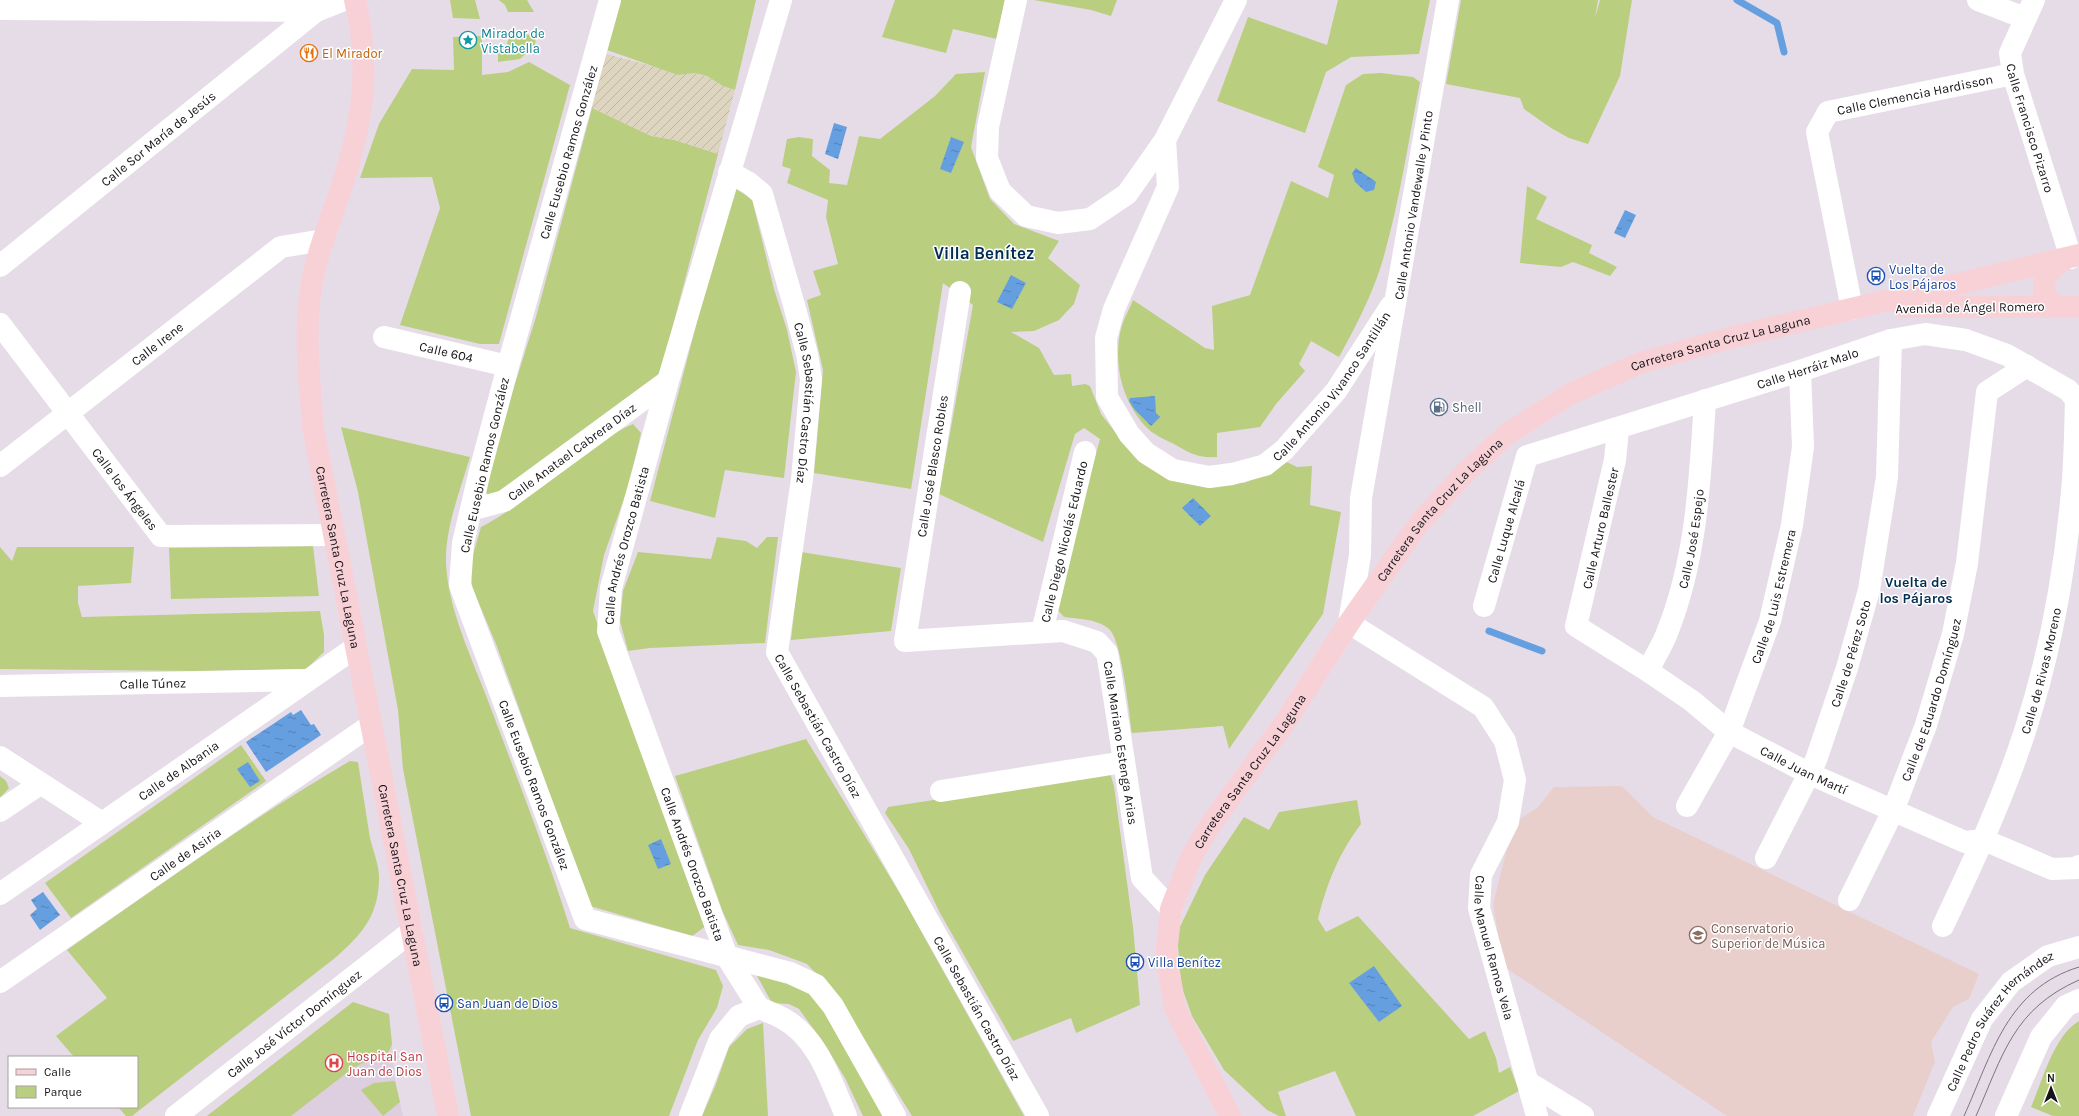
<svg xmlns="http://www.w3.org/2000/svg" width="2079" height="1116" font-family="Karla,sans-serif">
  <defs>
    <pattern id="industrial-furrows" width="10" height="10" patternUnits="userSpaceOnUse"><rect width="10" height="10" fill="#ded5c0"/><path d="M-1 1l2-2M0 10L10 0M9 11l2-2" fill="none" stroke="#beb6a4"/></pattern>
    <pattern id="water-ripples" width="26" height="14" patternUnits="userSpaceOnUse"><rect width="26" height="14" fill="#669fe0"/><path d="M2 4q2-2 4 0t4 0M15 11q2-2 4 0t4 0" fill="none" stroke="#5380b5"/></pattern>
  </defs>
  <rect width="100%" height="100%" fill="#e6dce8"/>
  <path fill="#ddcee0" d="M353 1002 389 1014 395 1081 403 1116H207Z"/>
  <path fill="url(#industrial-furrows)" d="M606 54 672 71 678 75 695 73 707 76 723 86 735 90 718 154 674 140 651 136 592 108Z"/>
  <path fill="#e9cfcc" d="M1622 786 1653 817 1979 974 1969 999 1953 1007 1931 1042 1935 1062 1913 1116H1727L1503 966 1493 904 1507 848 1520 819 1538 807 1554 787Z"/>
  <g fill="#bace80">
    <path d="M450 0H475L480 19 453 18Z"/>
    <path d="M499 0H527L534 12H508L505 5Z"/>
    <path d="M621 0H756L735 90 723 86 707 76 695 73 678 75 607 50Z"/>
    <path d="M895 0H1005L997 39 953 29 946 53 882 37Z"/>
    <path d="M1034 0H1117L1111 16 1091 10Z"/>
    <path d="M1338 0H1430L1419 54 1351 57 1326 72 1305 133 1217 101 1248 17 1327 45Z"/>
    <path d="M1461 0H1598L1595 18 1600 0H1632L1620 76 1588 144 1569 138 1551 128 1524 109 1520 98 1446 84Z"/>
    <path d="M511 34 536 35 535 45 520 59 498 62V53L505 48Z"/>
    <path d="M482 36V75L508 72 529 62 570 85 499 344H480L400 325 440 208 432 177 360 178 379 124 412 69 454 70 453 37Z"/>
    <path d="M985 72 971 147 990 199 1014 224 1059 241 1048 258 1080 285 1074 304 1059 320 1034 331 1011 332 1039 348 1054 375 1071 374 1072 386 1085 384 1090 386 1101 414 1131 452 1203 484 1244 483 1267 474 1287 462 1297 467 1312 466 1310 505 1341 512 1323 614 1229 749 1223 726 1132 733C1129 713 1122 640 1109 629 1098 619 1078 619 1064 617L1055 607 1100 439 1084 428 1075 434 1043 542 939 494 973 305 943 283 911 489 814 473 823 370 807 300 821 295 813 271 838 264 826 217 828 200 787 183 791 169 782 166 787 139 799 137 813 139 812 156 830 170 829 183 847 185 859 136 880 139 935 96 956 74Z"/>
    <path d="M1381 73 1413 77 1420 82C1408 143 1399 206 1381 266 1371 297 1355 328 1339 357L1311 341 1299 364 1305 371 1276 404 1260 427 1217 433V457C1196 458 1190 453 1172 443 1163 439 1153 434 1146 427 1121 400 1112 360 1122 325 1125 316 1130 308 1133 300L1205 348 1214 350 1212 306 1250 295 1291 181 1328 198 1334 175 1318 167 1346 85 1363 74Z"/>
    <path d="M592 108 651 136 674 140 718 154 660 375 513 489 488 495 485 490 513 390 536 317Z"/>
    <path d="M1527 186 1547 197 1536 219 1592 245 1589 253 1617 267 1610 276 1573 262 1561 267 1520 263Z"/>
    <path d="M736 189 752 199 774 289 787 330 796 372 784 478 725 470 715 518 650 501 704 295Z"/>
    <path d="M633 424 641 433 630 482 604 555 593 611 706 926 692 936 590 906 496 644 472 587 470 565 481 527C521 506 555 475 592 450 605 440 618 430 633 424Z"/>
    <path d="M341 427 470 457C460 491 445 528 446 563 448 609 471 656 487 698 516 775 546 851 570 928L716 970 723 986 717 1008 698 1040 669 1116H471L403 769 398 710 358 492Z"/>
    <path d="M717 537 746 541 757 548 767 537H778L765 643 650 648 628 651 620 621 623 591 638 552 711 559Z"/>
    <path d="M313 546 319 596 171 599 169 548Z"/>
    <path d="M0 547 12 561 17 547H134L131 583 78 586V603L82 617 320 611 324 635V652L306 669 193 671 0 669Z"/>
    <path d="M801 552 901 568 891 631 791 640Z"/>
    <path d="M806 739 901 895 1024 1116H912L837 995 807 964 769 950 738 945 722 910 675 776Z"/>
    <path d="M241 745 266 781 71 918 45 883Z"/>
    <path d="M350 761 358 762C362 787 366 813 370 838 373 851 380 867 379 880 378 917 361 935 335 958L132 1116H126L118 1107H137V1057H74L56 1036 107 998 67 950C160 885 252 818 350 761Z"/>
    <path d="M1110 773 1114 786 1133 927 1140 1005 1076 1033 1071 1018 1013 1041 940 913 909 849 885 813 888 807Z"/>
    <path d="M0 776 6 781 9 788 0 798Z"/>
    <path d="M1357 800 1361 824C1339 853 1327 883 1318 919L1326 932 1358 916 1469 1039 1485 1031 1496 1058 1499 1073 1510 1067 1519 1091 1473 1116H1356L1335 1071 1278 1092 1286 1116H1279L1267 1110 1224 1070 1192 1016 1181 985 1177 933 1205 875 1244 817 1269 830 1279 812Z"/>
    <path d="M757 976C774 977 793 980 806 991 836 1013 865 1081 883 1116H863L845 1078 825 1045 799 1009 789 1004 772 1003Z"/>
    <path d="M353 1002 389 1014 392 1044 388 1053 380 1058 367 1061 353 1068 291 1116H207Z"/>
    <path d="M2079 1021V1116H2053L2031 1107C2042 1082 2054 1035 2079 1021Z"/>
    <path d="M763 1023 768 1116H702L716 1084 729 1047 747 1029Z"/>
    <path d="M395 1081 400 1102 383 1116 361 1090 374 1083Z"/>
  </g>
  <g fill="url(#water-ripples)">
    <path d="M834 123 847 127 838 159 825 154Z"/>
    <path d="M951 137 964 142 951 173 940 169Z"/>
    <path d="M1356 168 1376 182 1374 190 1366 192 1355 182 1352 173Z"/>
    <path d="M1625 210 1636 215 1625 238 1614 233Z"/>
    <path d="M1011 275 1026 283 1012 309 997 302Z"/>
    <path d="M1155 396 1156 413 1160 417 1151 426 1135 410 1129 401 1130 398Z"/>
    <path d="M1193 498 1211 516 1200 526 1182 508Z"/>
    <path d="M301 710 311 725 314 724 321 735 266 772 246 742 291 712 293 715Z"/>
    <path d="M248 762 260 781 250 787 237 769Z"/>
    <path d="M661 839 671 864 658 869 648 845Z"/>
    <path d="M43 892 60 915 40 930 30 915 37 909 31 900Z"/>
    <path d="M1374 966 1402 1006 1379 1022 1349 983Z"/>
  </g>
  <g fill="none" stroke-linecap="round" stroke-linejoin="round">
    <g stroke="#669fe0" stroke-width="7">
      <path d="M1737 0 1777 23 1784 52"/>
      <path d="M1489 631 1542 651"/>
    </g>
    <g stroke="#fff" stroke-width="22">
      <path id="s1" d="M610 0 508 366 480 471 463 543 460 585 585 919 790 973 816 985 833 1006 895 1116"/>
      <path d="M1016 0 988 127 987 158 1000 191 1026 216 1058 223 1090 219 1127 194 1165 140 1236 0"/>
      <path id="s2" d="M1448 0 1361 498 1360 555 1349 623 1483 707 1505 741 1515 780 1508 822 1481 875 1479 908 1537 1116"/>
      <path d="M1978 0 2025 18"/>
      <path id="s3" d="M2034 0 2010 53 2013 74 2071 258"/>
      <path d="M0 9 316 11 344 0"/>
      <path id="s4" d="M1165 140 1168 187 1114 309 1106 338 1107 397 1129 434 1146 453 1173 470 1209 477 1232 474 1265 465 1284 450 1336 391 1391 306"/>
      <path id="s5" d="M729 172 749 183 762 194 794 305 807 354 811 379 802 479 777 652 1038 1116"/>
      <path id="s6" d="M0 266 316 11"/>
      <path id="s7" d="M960 292 905 641 1063 631 1097 642 1107 653 1109 664 1142 878 1171 909"/>
      <path id="s8" d="M1852 309 1817 132 1828 112 2013 74"/>
      <path id="s9" d="M0 324 161 536 333 535"/>
      <path id="s10" d="M384 337 508 366"/>
      <path id="s11" d="M1618 429 1615 460 1576 626 1648 671 1692 701 1729 732 1810 774 1965 842 1984 840 2052 869 2078 868 2079 866"/>
      <path id="s12" d="M0 466 281 247 323 240"/>
      <path id="s13" d="M471 510 504 501 668 381"/>
      <path id="s14" d="M1484 606 1527 456 1800 371 1891 340 1925 334 1966 340 2007 355 2068 390 2079 403"/>
      <path id="s15" d="M1042 632 1085 452"/>
      <path id="s16" d="M1648 671C1654 658 1662 646 1667 633 1697 558 1700 479 1705 400"/>
      <path id="s17" d="M0 686 306 680"/>
      <path d="M0 757 102 823"/>
      <path d="M941 791 1124 762"/>
      <path id="s18" d="M1687 806 1729 732 1770 621 1792 525 1803 447 1800 371"/>
      <path d="M0 811 40 784"/>
      <path id="s19" d="M1766 858 1816 760 1847 668 1869 590 1887 477 1891 340"/>
      <path id="s20" d="M0 894 356 647"/>
      <path id="s21" d="M1849 900 1893 811 1926 725 1953 634 1967 563 1987 392 2027 366"/>
      <path id="s22" d="M1943 926C1973 862 2003 799 2025 731 2050 654 2065 572 2072 491 2075 461 2075 430 2076 400"/>
      <path id="s23" d="M0 982 371 725"/>
      <path id="s24" d="M759 1008 727 957 608 631 611 588 668 381 781 0"/>
      <path d="M1529 1083 1583 1116"/>
      <path id="s25" d="M176 1116 412 931"/>
      <path d="M690 1116 720 1039 739 1016 759 1008C767 1011 775 1014 782 1018 818 1037 831 1081 846 1116"/>
    </g>
    <g stroke="#fff" stroke-width="22">
      <path id="s26" d="M1938 1116 1982 1019 2011 982 2048 956 2079 947"/>
      <path d="M2006 1116 2041 1037 2066 1006 2079 1000"/>
    </g>
    <g stroke="#f8d1d7" stroke-width="22">
      <path id="s27" d="M355 0C370 62 364 115 345 176 336 206 323 236 315 268 302 320 309 374 313 427L448 1116"/>
      <path d="M2055 306 2044 294C2042 276 2050 270 2063 260"/>
      <path d="M1903 307H2079"/>
      <path id="s28" d="M1230 1116 1175 1009 1166 954 1171 909 1191 857 1210 825 1283 725 1349 623 1420 522 1466 472 1507 434 1570 394 1640 363 1729 338 2079 255"/>
    </g>
    <g stroke="#7a747c" stroke-width="1">
      <path d="M1964 1116C1992 1054 2007 989 2079 967"/>
      <path d="M1976 1116C2003 1055 2013 1009 2079 980"/>
    </g>
  </g>
  <defs>
    <symbol id="sight-ring" viewBox="-11 -11 22 22"><circle r="9.5" fill="#fff" stroke="#0f9aa8" stroke-width="1.5"/><path d="M0-6L1.8-2.2L6-1.7L2.9 1.2L3.7 5.4L0 3.3L-3.7 5.4L-2.9 1.2L-6-1.7L-1.8-2.2Z" fill="#0f9aa8"/></symbol>
    <symbol id="restaurant-ring" viewBox="-11 -11 22 22"><circle r="9.5" fill="#fff" stroke="#e8710a" stroke-width="1.5"/><path d="M-5-6h1v4h1v-4h1v4h1v-4h1v5L-1.5 .5V6h-2V.5L-5-1ZM5-6V6H3V1.5H1.5Q1.5-4 5-6Z" fill="#e8710a"/></symbol>
    <symbol id="bus-ring" viewBox="-11 -11 22 22"><circle r="9.5" fill="#fff" stroke="#1a4fb4" stroke-width="1.5"/><path d="M-5-6H5V4H4V6H2V4H-2V6H-4V4H-5ZM-3.5-4V0h7V-4ZM-3.5 1.2v1.5H-2V1.2ZM2 1.2v1.5H3.5V1.2Z" fill="#1a4fb4"/></symbol>
    <symbol id="fuel-ring" viewBox="-11 -11 22 22"><circle r="9.5" fill="#fff" stroke="#5c6f8a" stroke-width="1.5"/><path d="M-5.5-6h7V0h2V4h1.3V-2.5L3-4.5l.8-.8L6-3V5H2.5V1h-1V6h-7ZM-4.2-4.7v3.2H.2V-4.7Z" fill="#5c6f8a"/></symbol>
    <symbol id="university-ring" viewBox="-11 -11 22 22"><circle r="9.5" fill="#fff" stroke="#8d6e63" stroke-width="1.5"/><path d="M0-5L7-2L0 1L-7-2ZM-4 1L0 2.5L4 1V4Q0 6-4 4Z" fill="#8d6e63"/></symbol>
    <symbol id="hospital-ring" viewBox="-11 -11 22 22"><circle r="9.5" fill="#fff" stroke="#e0444e" stroke-width="1.5"/><path d="M-5-5h3v3.5h4V-5h3V5h-3V1.5h-4V5h-3Z" fill="#e0444e"/></symbol>
  </defs>
  <g fill-rule="evenodd">
    <use href="#sight-ring" x="458" y="30" width="20" height="20"/>
    <use href="#restaurant-ring" x="299" y="43" width="20" height="20"/>
    <use href="#bus-ring" x="1866" y="266" width="20" height="20"/>
    <use href="#fuel-ring" x="1429" y="397" width="20" height="20"/>
    <use href="#university-ring" x="1688" y="925" width="20" height="20"/>
    <use href="#bus-ring" x="1125" y="952" width="20" height="20"/>
    <use href="#bus-ring" x="434" y="993" width="20" height="20"/>
    <use href="#hospital-ring" x="324" y="1053" width="20" height="20"/>
  </g>
  <g text-anchor="middle" stroke-width="3" stroke-linejoin="round" paint-order="stroke">
    <g font-size="13" fill="#0d838f" stroke="#fff" text-anchor="start">
      <text x="481" y="38">Mirador de<tspan x="481" dy="15">Vistabella</tspan></text>
    </g>
    <g font-size="13" fill="#c56008" stroke="#fff" text-anchor="start">
      <text x="322" y="58">El Mirador</text>
    </g>
    <g font-size="13" fill="#161317" stroke="#fff">
      <text dy="5" stroke="none"><textPath href="#s8" startOffset="292">Calle Clemencia Hardisson</textPath></text>
      <text dy="5" stroke="none"><textPath href="#s3" startOffset="136">Calle Francisco Pizarro</textPath></text>
      <text dy="5" stroke="none"><textPath href="#s6" startOffset="203">Calle Sor María de Jesús</textPath></text>
      <text transform="translate(568 152) rotate(-74)" y="5">Calle Eusebio Ramos González</text>
      <text transform="translate(1413 205) rotate(-81)" y="5">Calle Antonio Vandewalle y Pinto</text>
      <text transform="translate(1970 307) rotate(-1)" y="5">Avenida de Ángel Romero</text>
      <text dy="5" stroke="none"><textPath href="#s12" startOffset="199">Calle Irene</textPath></text>
      <text dy="5" stroke="none"><textPath href="#s28" startOffset="1041">Carretera Santa Cruz La Laguna</textPath></text>
      <text dy="5" stroke="none"><textPath href="#s10" startOffset="64">Calle 604</textPath></text>
      <text dy="5" stroke="none"><textPath href="#s14" startOffset="450">Calle Herráiz Malo</textPath></text>
      <text dy="5" stroke="none"><textPath href="#s4" startOffset="568">Calle Antonio Vivanco Santillán</textPath></text>
      <text dy="5" stroke="none"><textPath href="#s5" startOffset="255">Calle Sebastián Castro Díaz</textPath></text>
      <text dy="5" stroke="none"><textPath href="#s13" startOffset="118">Calle Anatael Cabrera Díaz</textPath></text>
      <text transform="translate(484 465) rotate(-77)" y="5">Calle Eusebio Ramos González</text>
      <text transform="translate(932 466) rotate(-81)" y="5">Calle José Blasco Robles</text>
      <text dy="5" stroke="none"><textPath href="#s9" startOffset="207">Calle los Ángeles</textPath></text>
      <text dy="5" stroke="none"><textPath href="#s28" startOffset="705">Carretera Santa Cruz La Laguna</textPath></text>
      <text transform="translate(1600 528) rotate(-77)" y="5">Calle Arturo Ballester</text>
      <text dy="5" stroke="none"><textPath href="#s14" startOffset="78">Calle Luque Alcalá</textPath></text>
      <text dy="5" stroke="none"><textPath href="#s16" startOffset="140">Calle José Espejo</textPath></text>
      <text dy="5" stroke="none"><textPath href="#s15" startOffset="93">Calle Diego Nicolás Eduardo</textPath></text>
      <text dy="5" stroke="none"><textPath href="#s24" startOffset="495">Calle Andrés Orozco Batista</textPath></text>
      <text dy="5" stroke="none"><textPath href="#s27" startOffset="568">Carretera Santa Cruz La Laguna</textPath></text>
      <text dy="5" stroke="none"><textPath href="#s18" startOffset="228">Calle de Luis Estremera</textPath></text>
      <text dy="5" stroke="none"><textPath href="#s19" startOffset="222">Calle de Pérez Soto</textPath></text>
      <text dy="5" stroke="none"><textPath href="#s22" startOffset="274">Calle de Rivas Moreno</textPath></text>
      <text dy="5" stroke="none"><textPath href="#s17" startOffset="153">Calle Túnez</textPath></text>
      <text dy="5" stroke="none"><textPath href="#s21" startOffset="217">Calle de Eduardo Domínguez</textPath></text>
      <text dy="5" stroke="none"><textPath href="#s5" startOffset="591">Calle Sebastián Castro Díaz</textPath></text>
      <text dy="5" stroke="none"><textPath href="#s7" startOffset="653">Calle Mariano Estenga Arias</textPath></text>
      <text dy="5" stroke="none"><textPath href="#s11" startOffset="472">Calle Juan Martí</textPath></text>
      <text dy="5" stroke="none"><textPath href="#s20" startOffset="217">Calle de Albania</textPath></text>
      <text dy="5" stroke="none"><textPath href="#s28" startOffset="381">Carretera Santa Cruz La Laguna</textPath></text>
      <text dy="5" stroke="none"><textPath href="#s1" startOffset="818">Calle Eusebio Ramos González</textPath></text>
      <text dy="5" stroke="none"><textPath href="#s23" startOffset="225">Calle de Asiria</textPath></text>
      <text transform="translate(693 864) rotate(70)" y="5">Calle Andrés Orozco Batista</text>
      <text dy="5" stroke="none"><textPath href="#s27" startOffset="892">Carretera Santa Cruz La Laguna</textPath></text>
      <text dy="5" stroke="none"><textPath href="#s2" startOffset="1047">Calle Manuel Ramos Vela</textPath></text>
      <text dy="5" stroke="none"><textPath href="#s5" startOffset="915">Calle Sebastián Castro Díaz</textPath></text>
      <text dy="5" stroke="none"><textPath href="#s25" startOffset="150">Calle José Víctor Domínguez</textPath></text>
      <text dy="5" stroke="none"><textPath href="#s26" startOffset="116">Calle Pedro Suárez Hernández</textPath></text>
    </g>
    <g font-size="13" fill="#164399" stroke="#fff" text-anchor="start">
      <text x="1889" y="274">Vuelta de<tspan x="1889" dy="15">Los Pájaros</tspan></text>
      <text x="1148" y="967">Villa Benítez</text>
      <text x="457" y="1008">San Juan de Dios</text>
    </g>
    <g font-size="13" fill="#4e5e75" stroke="#fff" text-anchor="start">
      <text x="1452" y="412">Shell</text>
    </g>
    <g font-size="13" fill="#785e54" stroke="#fff" text-anchor="start">
      <text x="1711" y="933">Conservatorio<tspan x="1711" dy="15">Superior de Música</tspan></text>
    </g>
    <g font-size="13" fill="#be3a42" stroke="#fff" text-anchor="start">
      <text x="347" y="1061">Hospital San<tspan x="347" dy="15">Juan de Dios</tspan></text>
    </g>
    <g font-size="14" font-weight="bold" fill="#002d51" stroke="#fff">
      <text x="1916" y="587">Vuelta de<tspan x="1916" dy="16">los Pájaros</tspan></text>
    </g>
    <g font-size="17" font-weight="bold" fill="#002d51" stroke="#fff">
      <text x="984" y="259">Villa Benítez</text>
    </g>
  </g>
  <rect x="8" y="1056" width="130" height="52" fill="#ffffff" stroke="#a2a1a2"/>
  <rect x="16" y="1069" width="20" height="6" fill="#f8d1d7" stroke="#a2a1a2"/>
  <text x="44" y="1076" font-size="12" fill="#161317">Calle</text>
  <rect x="16" y="1086" width="20" height="12" fill="#bace80" stroke="#a2a1a2"/>
  <text x="44" y="1096" font-size="12" fill="#161317">Parque</text>
  <g transform="translate(2051 1088)" stroke="#ffffff" stroke-width="3" paint-order="stroke">
  <path d="M0-3L7 15L0 10L-7 15Z" fill="#161317"/>
  <text y="-6" font-size="11" font-weight="bold" text-anchor="middle" fill="#161317">N</text>
  </g>
</svg>
